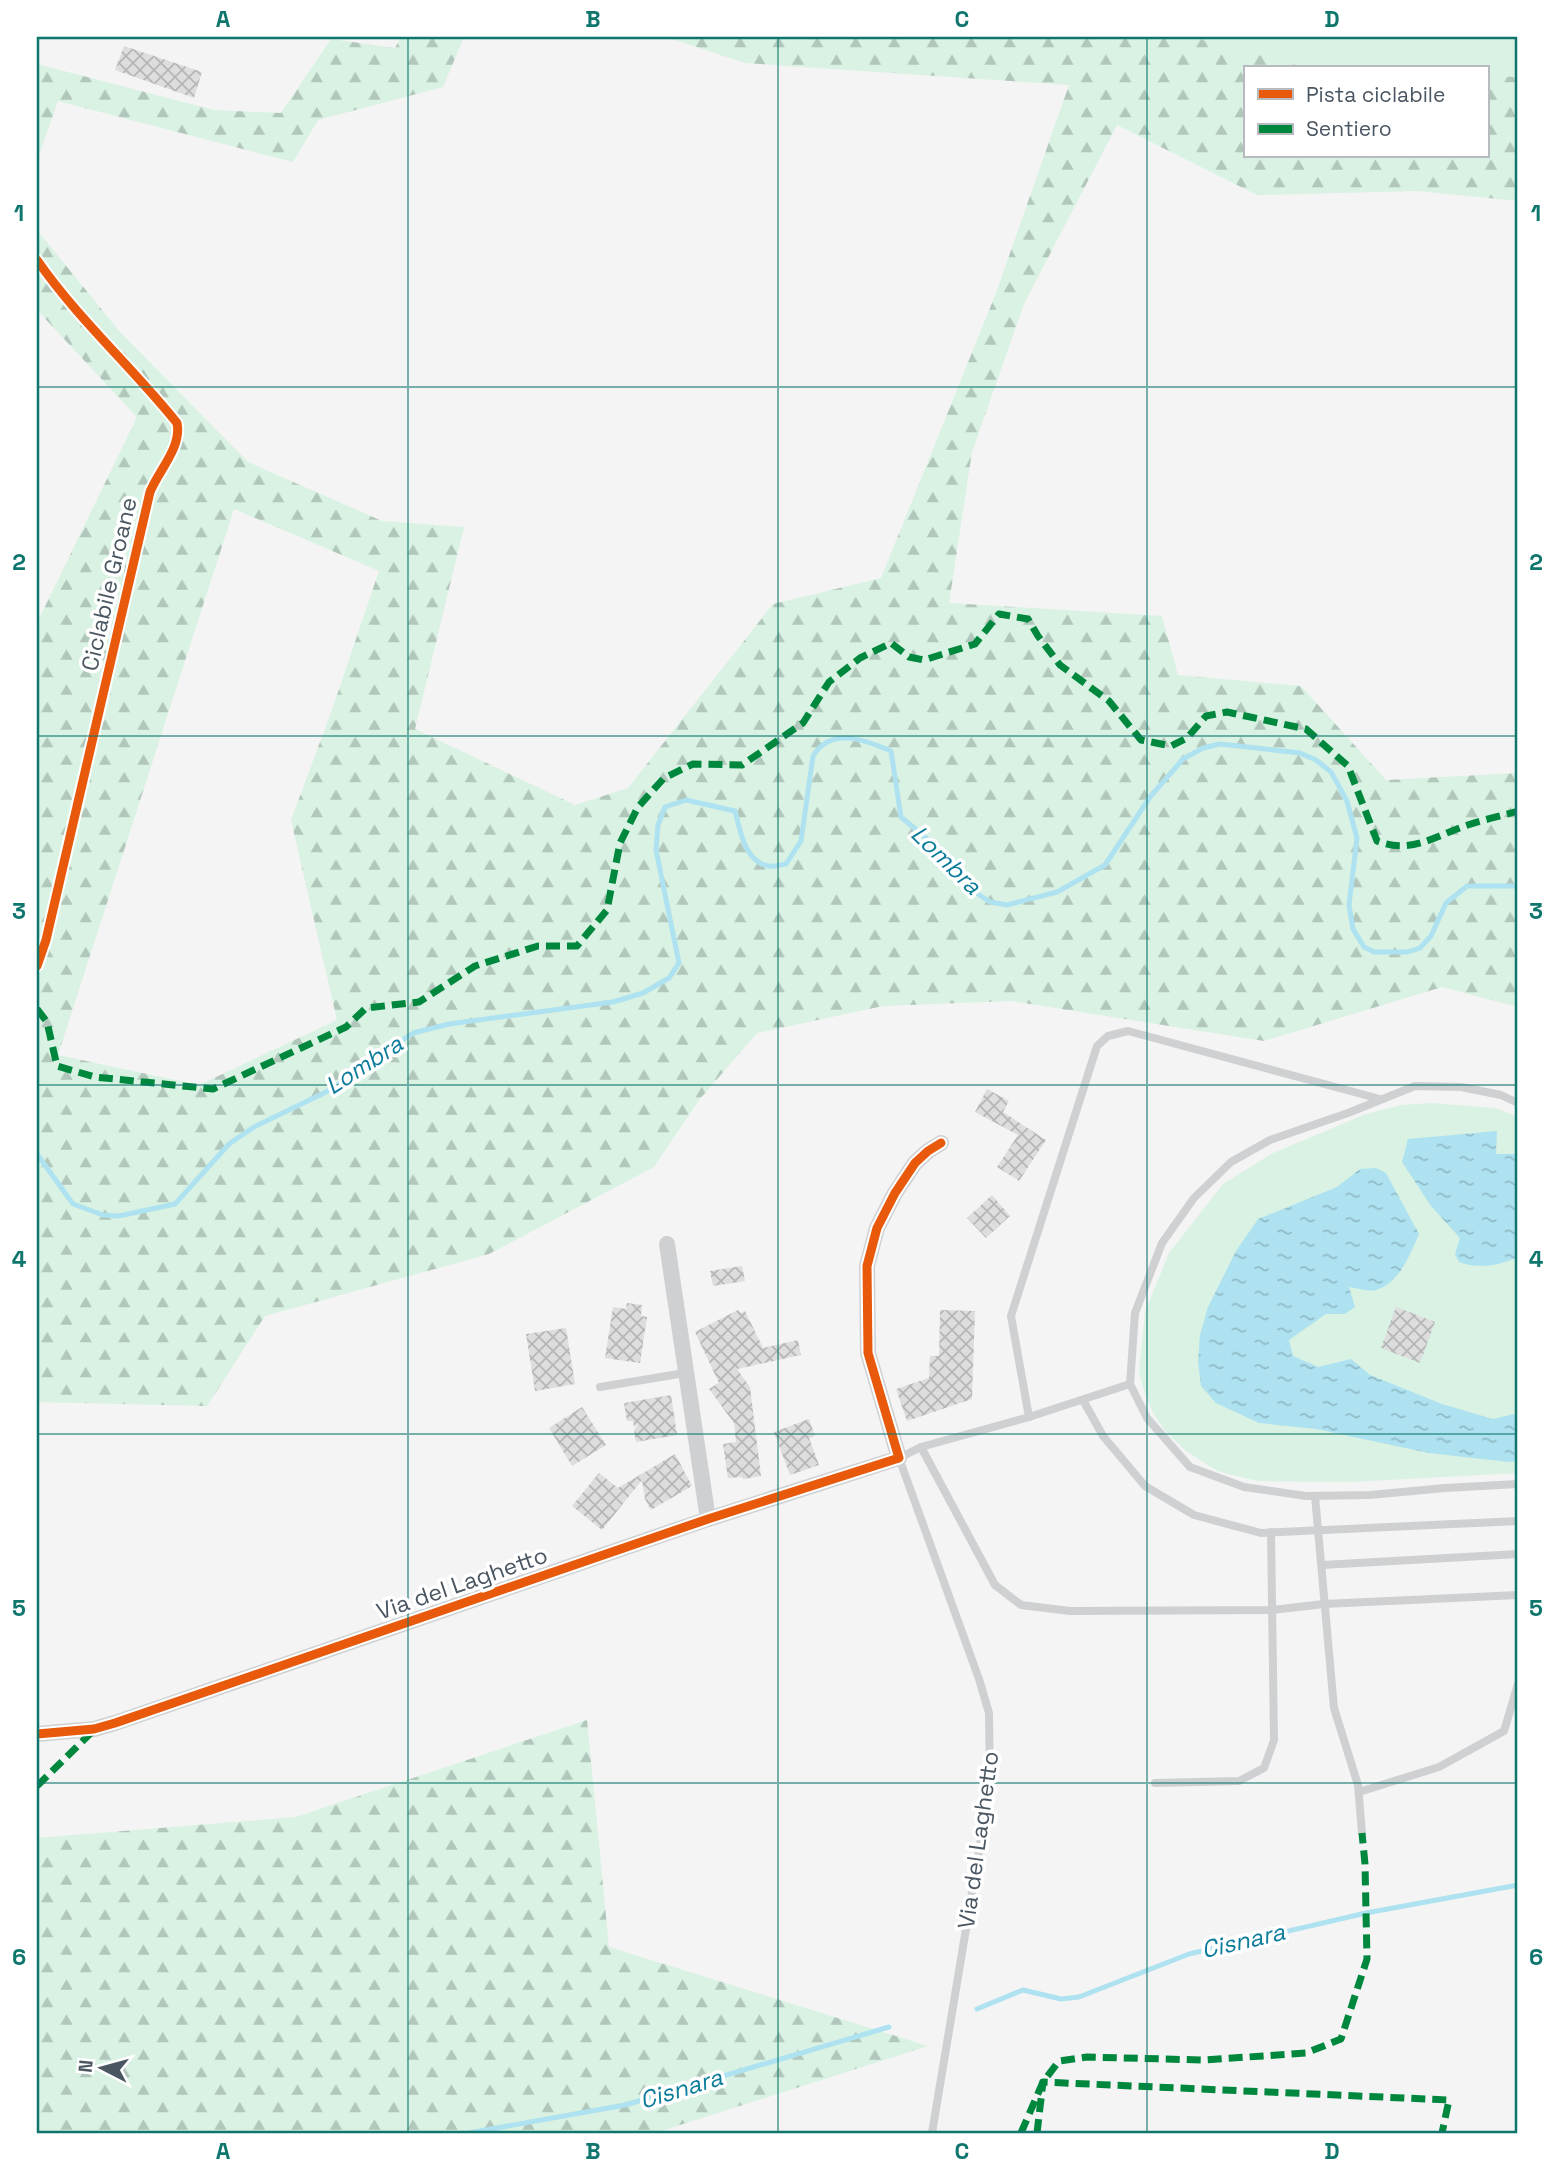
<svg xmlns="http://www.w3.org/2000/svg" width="1555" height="2170" font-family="'Space Grotesk',sans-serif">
  <defs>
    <pattern id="forest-firs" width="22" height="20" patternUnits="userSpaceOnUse" patternTransform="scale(1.75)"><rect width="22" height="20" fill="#d9f2e3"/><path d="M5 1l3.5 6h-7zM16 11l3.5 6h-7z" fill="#b2c7bb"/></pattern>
    <pattern id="water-ripples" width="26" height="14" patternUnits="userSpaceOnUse" patternTransform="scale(1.75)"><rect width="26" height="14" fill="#aee2f0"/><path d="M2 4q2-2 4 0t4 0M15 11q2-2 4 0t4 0" fill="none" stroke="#90bac6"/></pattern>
    <pattern id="building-cross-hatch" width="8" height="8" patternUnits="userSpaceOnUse" patternTransform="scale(1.75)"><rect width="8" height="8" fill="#ddddde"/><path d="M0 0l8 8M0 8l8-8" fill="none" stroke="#b5b6b7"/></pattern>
  </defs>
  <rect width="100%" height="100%" fill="#f4f4f4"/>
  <g fill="#d9f2e3">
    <path d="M1192 37H1518V77L1487 76V68H1307Z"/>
    <path d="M1430 1103 1496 1108 1518 1117V1473L1350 1482 1257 1481 1217 1471 1186 1451 1165 1431 1153 1413 1143 1388 1139 1371 1145 1312 1169 1253 1223 1184 1271 1154 1366 1114 1402 1105Z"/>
  </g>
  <g fill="url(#forest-firs)" fill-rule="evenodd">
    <path d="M401 37H464L443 87 318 120 293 162 58 101 37 161V64L214 110 281 113 331 39 395 48Z"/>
    <path d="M666 37H1192L1307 68H1245V156H1487V76L1518 77V201L1418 191 1257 195 1117 125 1024 304 972 452 949 603 1162 616 1178 675 1301 686 1386 780 1518 773V1007L1442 987 1264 1041 1011 1001 883 1006 757 1033 699 1100 654 1167 489 1254 265 1316 207 1406 37 1402V623L137 417 37 310V230L120 332 248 462 382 521 464 527 415 729 575 805 628 788 773 604 881 578 996 293 1069 85 745 63ZM234 509 379 571 333 707 291 820 337 1020 199 1085 58 1055Z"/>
    <path d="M587 1720 609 1947 928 2046 655 2133H37V1838L296 1817Z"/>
  </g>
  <g fill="url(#water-ripples)">
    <path d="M1497 1131 1496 1154H1518V1257C1499 1266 1479 1269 1459 1262L1455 1254 1460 1238 1431 1206 1402 1162 1408 1139Z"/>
    <path d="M1376 1168 1386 1173 1419 1234C1410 1254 1400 1283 1376 1290 1369 1292 1357 1288 1349 1287L1355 1307 1345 1314H1326L1289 1340 1293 1356 1318 1367 1351 1359 1370 1375 1442 1404 1493 1419 1518 1413V1461L1509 1462 1429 1453 1316 1429 1259 1423 1216 1403 1201 1386 1198 1362 1200 1335 1208 1307 1236 1251 1258 1219 1337 1187 1360 1169Z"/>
  </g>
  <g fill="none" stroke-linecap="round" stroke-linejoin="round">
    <g stroke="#aee2f0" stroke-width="5">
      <path d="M37 1154 73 1204 103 1215 119 1216 175 1204 229 1144 254 1127 330 1090 413 1033 449 1024 613 1002 643 993 669 978 679 963 656 850 658 825 665 807 686 800 735 811C740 830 745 863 769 866 774 867 780 865 786 864L801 841 813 756C831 726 865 740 891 751L901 817 938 848 972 890 990 902 1007 905 1057 892 1105 865 1150 797 1183 759 1203 748 1220 744 1300 753 1316 760 1331 772 1347 801 1357 838 1349 905 1353 929 1364 947 1374 952H1408L1420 948 1431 936 1446 903 1467 886H1518"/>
      <path d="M977 2009 1023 1990 1061 1999 1079 1997 1189 1954 1366 1913 1518 1885"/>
      <path d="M469 2133 625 2105 889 2027"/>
    </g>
  </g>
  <g fill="url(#building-cross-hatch)">
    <path d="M124 46 202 72 194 98 115 70Z"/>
    <path d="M987 1089 1009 1101 1003 1112 1046 1140 1019 1181 997 1167 1018 1135 975 1112Z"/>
    <path d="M992 1195 1010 1216 986 1238 967 1218Z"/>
    <path d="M742 1266 745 1281 713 1286 710 1271Z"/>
    <path d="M627 1303 642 1305 641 1316 647 1317 640 1363 605 1358 613 1307 626 1309Z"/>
    <path d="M1396 1307 1435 1322 1420 1363 1381 1348Z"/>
    <path d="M738 1310 741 1313 745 1311 763 1348 798 1340 801 1355 737 1369 750 1387 761 1476 743 1479 742 1477 728 1478 723 1444 736 1442 734 1423 709 1389 719 1383 695 1332Z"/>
    <path d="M940 1310 975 1311 972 1399 907 1421 896 1389 929 1378 930 1356H939Z"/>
    <path d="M566 1328 575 1384 535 1391 526 1334Z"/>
    <path d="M671 1395 677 1435 636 1442 634 1430 639 1423 634 1427 633 1421H627L624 1403Z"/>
    <path d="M582 1407 606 1445 572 1466 549 1428Z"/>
    <path d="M809 1419 815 1436 809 1438 819 1465 790 1475 774 1432Z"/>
    <path d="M675 1454 692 1486 651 1510 645 1499 642 1480 602 1530 572 1506 599 1473 618 1488Z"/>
  </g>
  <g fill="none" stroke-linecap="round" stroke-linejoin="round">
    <g stroke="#ced0d2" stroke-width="8">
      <path d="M1518 1103 1501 1095 1461 1087 1415 1086 1348 1113 1270 1140 1231 1162 1194 1198 1162 1243 1135 1313 1130 1384 1147 1418 1190 1467 1244 1487 1306 1496 1370 1495 1445 1488 1518 1484"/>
      <path d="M600 1387 685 1373"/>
      <path d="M1083 1400 1103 1436 1145 1486 1194 1515 1261 1533 1518 1521"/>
      <path d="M1029 1417 1011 1316 1097 1046 1108 1036 1128 1031 1380 1099"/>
      <path d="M921 1447 995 1585 1021 1605 1070 1611 1272 1610 1324 1604 1518 1595"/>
      <path d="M1315 1496 1334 1708 1358 1785 1362 1833"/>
      <path d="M1322 1565 1518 1554"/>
      <path d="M1155 1783 1239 1781 1264 1768 1274 1740 1271 1532"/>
      <path d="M1359 1792 1439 1767 1504 1731 1518 1684"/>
      <path d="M932 2133 990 1785 989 1713 979 1679 899 1458 921 1447 1029 1417 1130 1384"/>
    </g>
    <g stroke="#ced0d2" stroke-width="16">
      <path d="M667 1244 708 1519"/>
      <path d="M37 1734 94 1729 115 1723 708 1519 899 1458 868 1353 867 1266 877 1228 895 1193 915 1163 928 1151 941 1143"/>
    </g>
    <g stroke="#00873e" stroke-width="7" stroke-dasharray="14 7" stroke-linecap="butt">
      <path d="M37 1009 47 1022 57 1066 95 1077 213 1089 346 1027 366 1008 419 1002 475 966 538 946H577L607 910 620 843 638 807 664 778 693 764 742 765 803 723 829 682 860 658 891 643 909 657 924 660 975 644 999 614 1028 619 1038 636 1060 665 1109 701 1141 740 1171 746 1187 738 1206 716 1227 712 1306 729 1348 766 1377 841C1412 854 1433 837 1465 826 1482 820 1501 816 1518 811"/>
      <path d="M37 1786 94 1730"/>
      <path d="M1021 2133 1043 2082 1059 2061 1087 2057 1204 2060 1306 2053 1341 2039 1367 1959 1365 1864 1362 1833"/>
      <path d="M1037 2133 1043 2082 1449 2100 1442 2133"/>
    </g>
    <defs>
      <g id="cycleway">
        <path d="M37 260C78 319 132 367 177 423 182 447 159 470 150 492L46 940 37 966"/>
        <path d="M37 1734 94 1729 115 1723 708 1519 899 1458 868 1353 867 1266 877 1228 895 1193 915 1163 928 1151 941 1143"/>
      </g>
    </defs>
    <use href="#cycleway" stroke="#fff" stroke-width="13"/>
    <use href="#cycleway" stroke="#e8590c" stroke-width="9"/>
  </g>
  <path fill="none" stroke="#0f766e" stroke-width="2" stroke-opacity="0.55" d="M408 37V2133M778 37V2133M1147 37V2133M37 387H1518M37 736H1518M37 1085H1518M37 1434H1518M37 1783H1518"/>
  <g text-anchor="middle" stroke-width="7" stroke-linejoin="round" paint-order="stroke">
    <g font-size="23" fill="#4a5661" stroke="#fff">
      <text transform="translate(109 584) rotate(-77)" y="8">Ciclabile Groane</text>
      <text transform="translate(462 1583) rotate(-19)" y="8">Via del Laghetto</text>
      <text transform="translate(978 1840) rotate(-82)" y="8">Via del Laghetto</text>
    </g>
    <g font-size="24" font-style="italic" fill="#0c7c9b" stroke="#fff">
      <text transform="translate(946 860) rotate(44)" y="8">Lombra</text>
      <text transform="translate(364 1065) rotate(-33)" y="8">Lombra</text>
      <text transform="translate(1243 1941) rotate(-13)" y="8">Cisnara</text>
      <text transform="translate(681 2089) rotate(-17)" y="8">Cisnara</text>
    </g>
  </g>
  <rect width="1555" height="2170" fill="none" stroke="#ffffff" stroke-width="77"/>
  <rect x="1244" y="66" width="245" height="91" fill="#ffffff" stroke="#b7bbc0" stroke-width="2"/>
  <rect x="1258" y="89" width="35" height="10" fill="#e8590c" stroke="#b7bbc0" stroke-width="2"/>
  <text x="1306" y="102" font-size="21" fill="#4a5661">Pista ciclabile</text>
  <rect x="1258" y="124" width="35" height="10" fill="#00873e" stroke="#b7bbc0" stroke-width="2"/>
  <text x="1306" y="136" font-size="21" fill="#4a5661">Sentiero</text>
  <g transform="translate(102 2068) rotate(276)" stroke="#ffffff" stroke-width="5" paint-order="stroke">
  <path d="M0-5L12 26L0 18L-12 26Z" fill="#4a5661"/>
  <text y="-10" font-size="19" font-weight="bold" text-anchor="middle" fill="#4a5661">N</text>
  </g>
  <rect x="38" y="38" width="1478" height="2094" fill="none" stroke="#0f766e" stroke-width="2.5"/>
  <g font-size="23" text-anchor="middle" font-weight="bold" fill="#0f766e">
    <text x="223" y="27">A</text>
    <text x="593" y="27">B</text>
    <text x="962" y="27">C</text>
    <text x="1332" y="27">D</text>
    <text x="19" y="221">1</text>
    <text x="1536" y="221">1</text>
    <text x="19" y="570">2</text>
    <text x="1536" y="570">2</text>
    <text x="19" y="919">3</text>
    <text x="1536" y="919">3</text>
    <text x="19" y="1267">4</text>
    <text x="1536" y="1267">4</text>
    <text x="19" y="1616">5</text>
    <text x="1536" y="1616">5</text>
    <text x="19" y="1965">6</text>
    <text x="1536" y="1965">6</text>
    <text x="223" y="2159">A</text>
    <text x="593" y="2159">B</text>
    <text x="962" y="2159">C</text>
    <text x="1332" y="2159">D</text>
  </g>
</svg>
